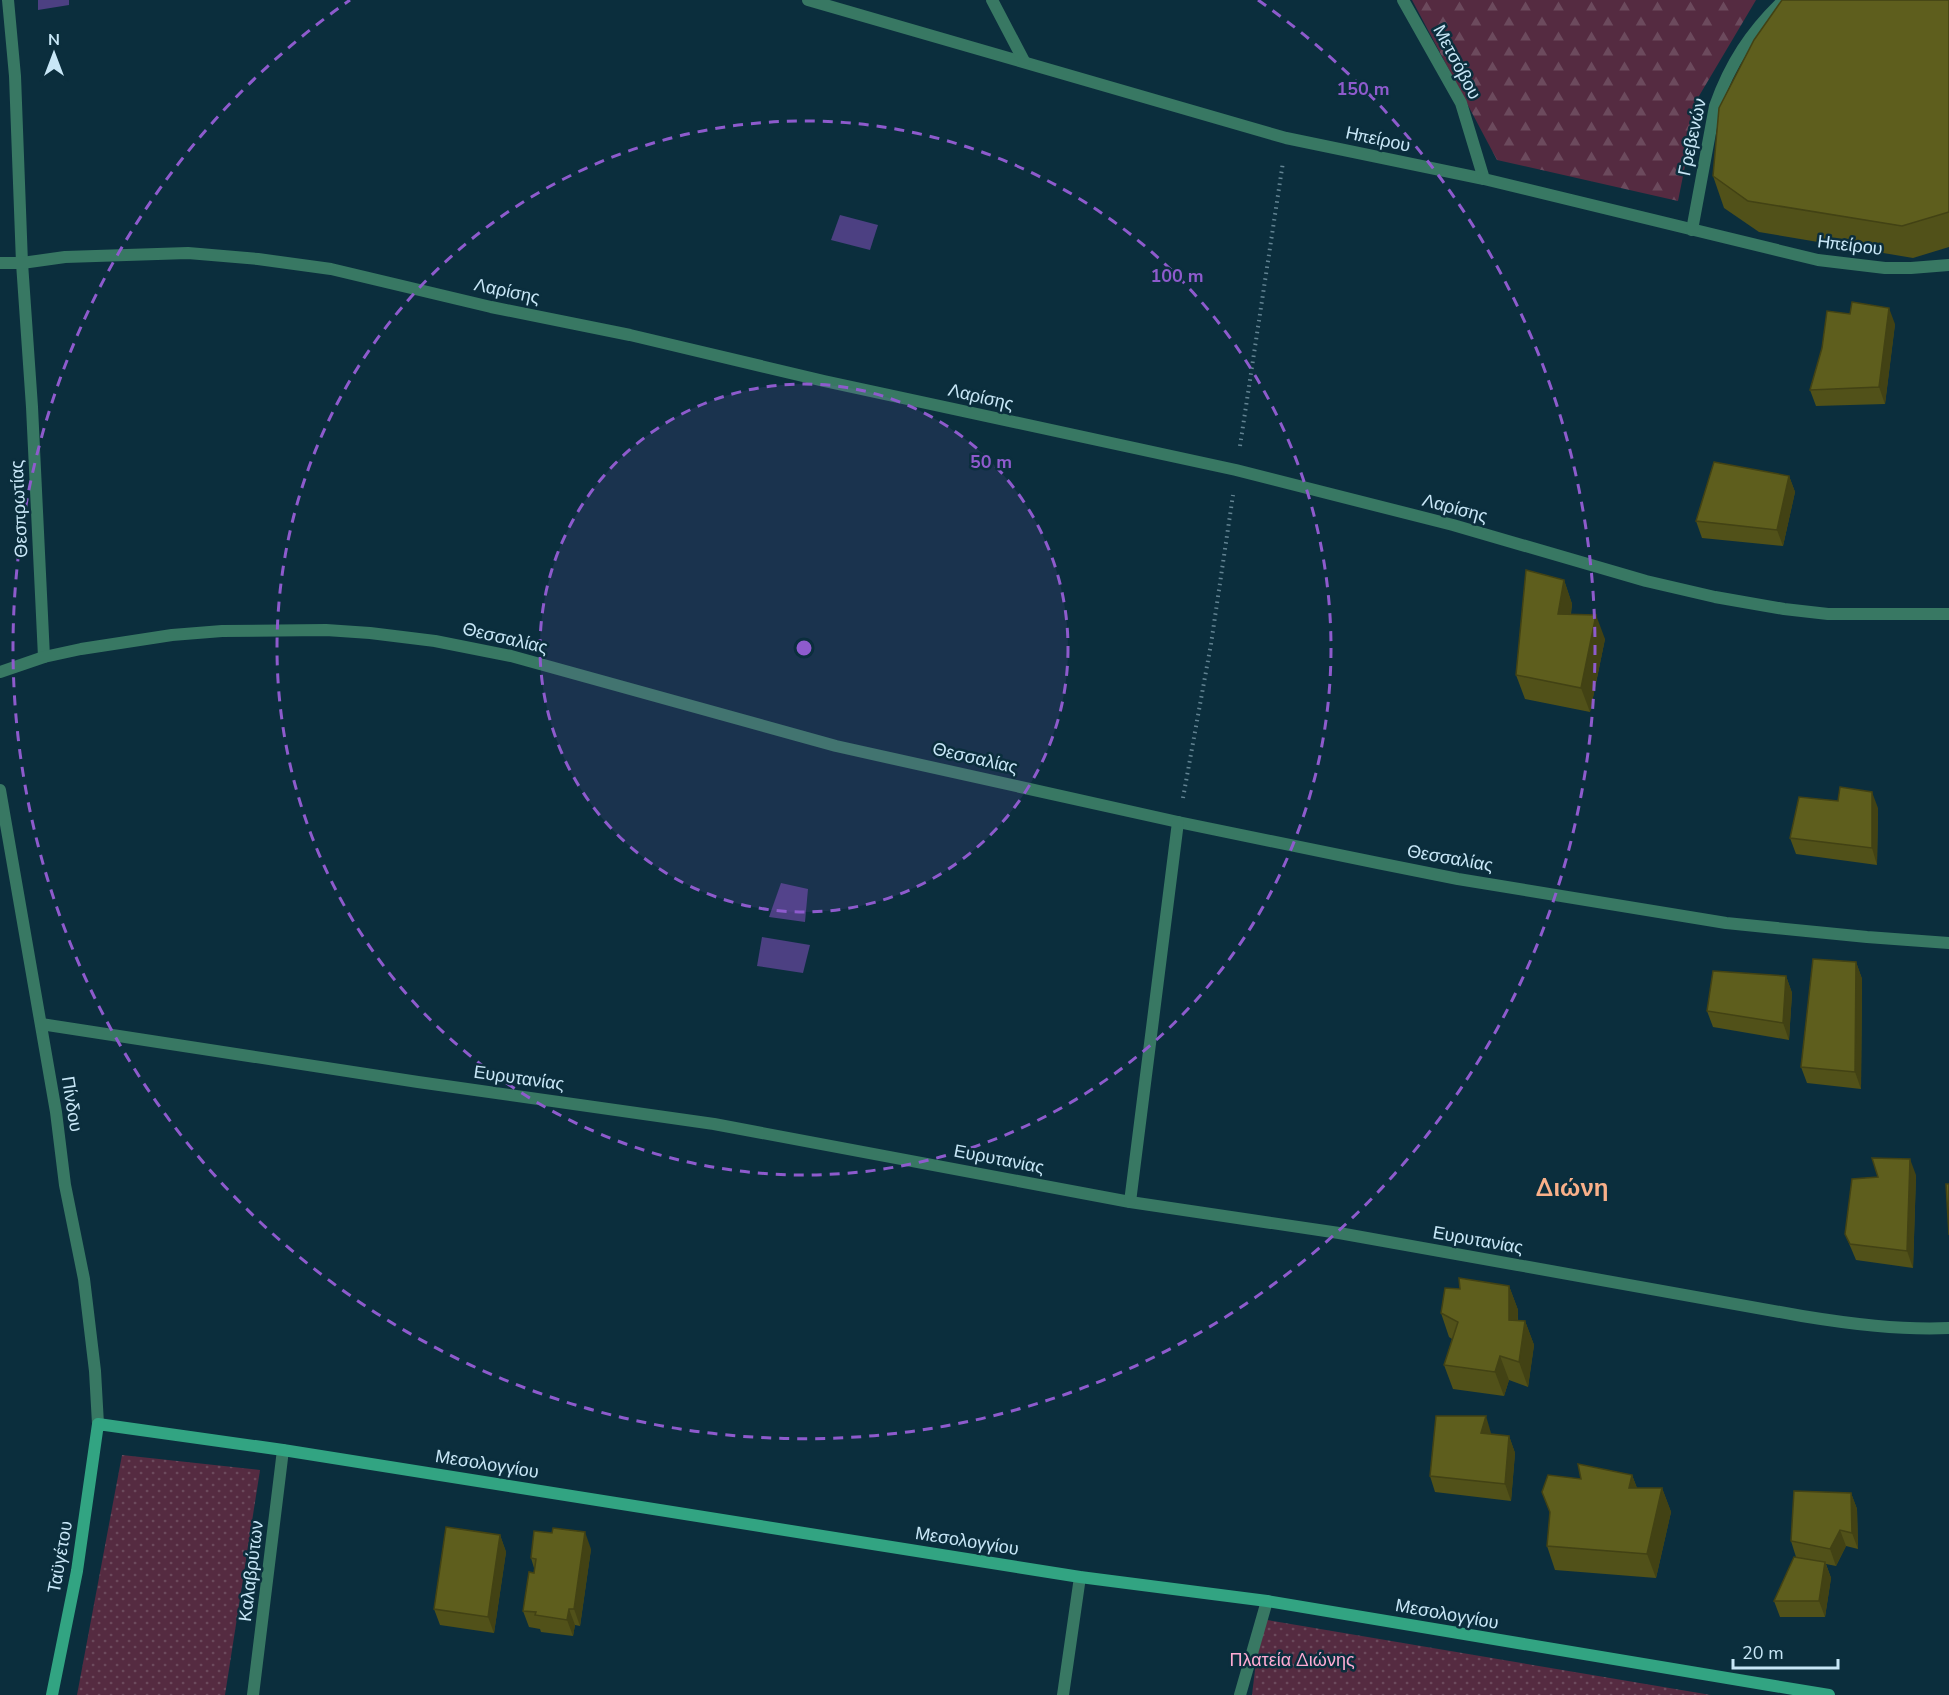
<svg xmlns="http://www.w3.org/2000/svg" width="1949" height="1695" font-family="'Nunito Sans',sans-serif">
  <defs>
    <pattern id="forest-firs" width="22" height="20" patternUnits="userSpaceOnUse" patternTransform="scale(1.5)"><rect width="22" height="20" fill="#552b41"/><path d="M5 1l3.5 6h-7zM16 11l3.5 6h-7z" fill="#6c4a5d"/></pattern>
    <pattern id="park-dots" width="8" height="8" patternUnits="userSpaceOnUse" patternTransform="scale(1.5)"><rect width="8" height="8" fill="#552b41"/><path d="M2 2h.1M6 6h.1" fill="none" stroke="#6c4a5d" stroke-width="1.8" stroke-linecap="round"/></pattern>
  </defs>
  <rect width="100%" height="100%" fill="#0b2e3d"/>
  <path fill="url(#forest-firs)" d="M1412 0H1756L1699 96 1678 201 1497 160Z"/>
  <g fill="url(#park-dots)">
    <path d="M122 1455 260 1470 225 1695H77Z"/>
    <path d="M1261 1619 1711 1695H1252Z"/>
  </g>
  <g fill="#4c4082">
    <path d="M38 0H69V5L38 10Z"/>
    <path d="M840 215 878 225 870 250 831 240Z"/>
    <path d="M781 883 808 889 805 922 769 917Z"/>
    <path d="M762 937 810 945 803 973 757 966Z"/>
  </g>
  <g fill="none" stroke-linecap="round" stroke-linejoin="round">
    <g stroke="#638493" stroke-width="4" stroke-dasharray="1.5 4.5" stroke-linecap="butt">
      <path d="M1240 446 1283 162"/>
      <path d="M1183 798 1211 644 1233 495"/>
    </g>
    <path stroke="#387863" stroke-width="12" d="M1240 1695 1267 1601"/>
    <g stroke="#387863" stroke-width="12">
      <path d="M8 0 15 76 22 263 32 407 44 657"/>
      <path d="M808 0 1286 138 1484 179 1818 260 1885 268H1911L1949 265"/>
      <path d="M992 0 1024 61"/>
      <path d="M1403 0 1461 103 1484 179"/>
      <path d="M1692 230 1715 106C1730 64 1751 31 1784 0"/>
      <path d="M0 263H22L65 257 188 253 258 259 331 269 491 307 630 335 824 381 1236 470 1453 525 1646 581 1715 597 1784 609 1828 614H1949"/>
      <path d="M0 672 44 657 81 649 172 635 222 631 326 630 370 633 435 641 511 656 836 746 1178 822 1378 863 1458 879 1726 923 1867 937 1949 943"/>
      <path d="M0 790 56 1112 65 1185 84 1279 95 1371 98 1424"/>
      <path d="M41 1024 418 1082 714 1124 1130 1202 1339 1233 1802 1316C1851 1324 1899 1330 1949 1328"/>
      <path d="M1130 1202 1178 822"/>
      <path d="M253 1695 283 1450"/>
      <path d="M1063 1695 1080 1577"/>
    </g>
    <path stroke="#32a482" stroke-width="12" d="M52 1695 77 1571 98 1424 283 1450 1080 1577 1267 1601 1829 1695"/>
  </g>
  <g fill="#515119">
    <path d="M1949 0V247L1913 258 1759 232 1724 208 1713 176Z"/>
    <path d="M1895 324 1885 404 1816 406 1810 390Z"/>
    <path d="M1789 476 1795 492 1783 546 1702 538 1696 521Z"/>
    <path d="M1564 580 1572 604 1571 614 1605 639 1590 712 1525 699 1516 675Z"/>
    <path d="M1878 808 1877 865 1796 854 1790 838Z"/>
    <path d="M1856 962 1862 979 1861 1089 1807 1083 1801 1067Z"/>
    <path d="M1786 976 1792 993 1789 1040 1713 1027 1707 1011Z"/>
    <path d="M1916 1175 1913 1268 1856 1260 1845 1234Z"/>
    <path d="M1509 1286 1518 1310V1321H1525L1534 1345 1528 1387 1509 1380 1504 1396 1453 1389 1444 1365 1452 1339 1449 1337 1441 1313 1460 1289Z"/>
    <path d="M1491 1433V1434L1509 1436 1515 1453 1511 1501 1435 1492 1430 1476Z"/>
    <path d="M1632 1475 1637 1488H1662L1671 1512 1656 1578 1555 1570 1547 1546 1550 1513 1542 1492 1581 1479Z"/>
    <path d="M1851 1493 1857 1509 1858 1549 1846 1546 1836 1566 1826 1564 1831 1578 1825 1617H1780L1774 1601 1796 1557 1791 1541Z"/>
    <path d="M500 1535 506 1552 494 1633 440 1625 434 1609Z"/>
    <path d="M591 1549 580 1626 575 1625 573 1636 541 1632 540 1629 529 1627 523 1611 534 1573V1568L531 1558Z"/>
  </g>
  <g fill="#424214">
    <path d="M1889 308 1895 324 1885 404 1879 387Z"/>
    <path d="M1789 476 1795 492 1783 546 1777 530Z"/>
    <path d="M1564 580 1572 604 1567 638 1558 614Z"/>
    <path d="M1596 615 1605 639 1590 712 1581 688Z"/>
    <path d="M1872 792 1878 808 1877 865 1872 848Z"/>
    <path d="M1856 962 1862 979 1861 1089 1855 1072Z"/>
    <path d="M1786 976 1792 993 1789 1040 1783 1023Z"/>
    <path d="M1910 1159 1916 1175 1913 1268 1907 1251Z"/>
    <path d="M1509 1286 1518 1310 1517 1344 1509 1320Z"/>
    <path d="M1525 1321 1534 1345 1528 1387 1519 1362Z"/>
    <path d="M1500 1356 1509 1380 1504 1396 1495 1372Z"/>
    <path d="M1486 1416 1491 1433 1487 1449 1481 1433Z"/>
    <path d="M1509 1436 1515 1453 1511 1501 1505 1484Z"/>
    <path d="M1632 1475 1641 1499 1629 1488Z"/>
    <path d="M1662 1488 1671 1512 1656 1578 1647 1554Z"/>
    <path d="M1851 1493 1857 1509 1858 1549 1852 1533Z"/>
    <path d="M1840 1530 1846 1546 1836 1566 1830 1549Z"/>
    <path d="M585 1532 591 1549 580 1626 574 1609Z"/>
    <path d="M500 1535 506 1552 494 1633 488 1617Z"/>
    <path d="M1825 1562 1831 1578 1825 1617 1819 1601Z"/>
    <path d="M569 1609 575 1625 573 1636 567 1620Z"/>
  </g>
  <g fill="#5e5e1d" stroke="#424214" stroke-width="1.5">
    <path d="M1782 0H1949V212L1902 226 1748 201 1713 176 1719 108 1754 40Z"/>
    <path d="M1852 302 1889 308 1879 387 1810 390 1822 348 1827 311 1850 314Z"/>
    <path d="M1714 462 1789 476 1777 530 1696 521Z"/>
    <path d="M1526 570 1564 580 1558 614 1596 615 1581 688 1516 675Z"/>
    <path d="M1840 787 1872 792V848L1790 838 1799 797 1838 801Z"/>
    <path d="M1813 959 1856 962 1855 1072 1801 1067Z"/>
    <path d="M1713 971 1786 976 1783 1023 1707 1011Z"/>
    <path d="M1872 1158 1910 1159 1907 1251 1850 1244 1845 1234 1852 1179 1878 1177Z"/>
    <path d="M1946 1184H1949V1235Z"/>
    <path d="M1459 1278 1509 1286V1320L1525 1321 1519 1362 1500 1356 1495 1372 1444 1365 1458 1322 1441 1313 1445 1288 1460 1289Z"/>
    <path d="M1436 1416H1486L1481 1433 1509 1436 1505 1484 1430 1476Z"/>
    <path d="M1578 1464 1632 1475 1629 1488H1662L1647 1554 1547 1546 1550 1512 1542 1492 1548 1475 1581 1479Z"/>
    <path d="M1794 1491 1851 1493 1852 1533 1840 1530 1830 1549 1791 1541Z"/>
    <path d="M446 1527 500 1535 488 1617 434 1609Z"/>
    <path d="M553 1528 585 1532 574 1609H569L567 1620 535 1615 536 1612 523 1611 529 1572 534 1573 536 1559 531 1558 534 1531 552 1533Z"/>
    <path d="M1794 1557 1825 1562 1819 1601H1774Z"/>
  </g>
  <circle cx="804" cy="648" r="264" fill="#8e5bcd" fill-opacity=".12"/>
  <g fill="none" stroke="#8e5bcd" stroke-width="3" stroke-dasharray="10 8">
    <circle cx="804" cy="648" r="264"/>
    <circle cx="804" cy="648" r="527"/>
    <path d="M1258 0A791 791 0 1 1 350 0"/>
  </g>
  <g text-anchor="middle" stroke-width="5" stroke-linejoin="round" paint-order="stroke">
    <g font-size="18" fill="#c8e7f7" stroke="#0b2e3d">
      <text transform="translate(1457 62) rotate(62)" y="6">Μετσόβου</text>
      <text transform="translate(1692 137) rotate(-78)" y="6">Γρεβενών</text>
      <text transform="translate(1378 139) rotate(12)" y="6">Ηπείρου</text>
      <text transform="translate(1850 245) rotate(7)" y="6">Ηπείρου</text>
      <text transform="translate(507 291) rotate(12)" y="6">Λαρίσης</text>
      <text transform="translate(981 397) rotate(13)" y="6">Λαρίσης</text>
      <text transform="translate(1455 508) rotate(15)" y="6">Λαρίσης</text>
      <text transform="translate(19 509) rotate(-93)" y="6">Θεσπρωτίας</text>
      <text transform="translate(505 638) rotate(13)" y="6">Θεσσαλίας</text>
      <text transform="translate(975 758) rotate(13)" y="6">Θεσσαλίας</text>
      <text transform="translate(1450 858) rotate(10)" y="6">Θεσσαλίας</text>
      <text transform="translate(519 1078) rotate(8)" y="6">Ευρυτανίας</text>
      <text transform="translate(72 1104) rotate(81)" y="6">Πίνδου</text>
      <text transform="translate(999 1159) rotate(11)" y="6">Ευρυτανίας</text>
      <text transform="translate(1478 1240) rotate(10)" y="6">Ευρυτανίας</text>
      <text transform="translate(487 1464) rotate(9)" y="6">Μεσολογγίου</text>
      <text transform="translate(967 1541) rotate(9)" y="6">Μεσολογγίου</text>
      <text transform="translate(60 1557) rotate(-80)" y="6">Ταϋγέτου</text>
      <text transform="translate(251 1571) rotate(-83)" y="6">Καλαβρύτων</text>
      <text transform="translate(1447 1614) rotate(10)" y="6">Μεσολογγίου</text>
    </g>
    <g font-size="18" fill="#feabd3" stroke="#0b2e3d">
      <text x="1292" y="1666">Πλατεία Διώνης</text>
    </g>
    <g font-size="24" font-weight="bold" fill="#f9b089" stroke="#0b2e3d">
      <text x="1572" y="1196">Διώνη</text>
    </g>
  </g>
  <circle cx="804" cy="648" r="9" fill="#8e5bcd" stroke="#0b2e3d" stroke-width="3"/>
  <g font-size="18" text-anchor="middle" font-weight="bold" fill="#8e5bcd" stroke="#0b2e3d" stroke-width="5" stroke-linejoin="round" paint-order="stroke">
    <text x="1363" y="95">150 m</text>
    <text x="1177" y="282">100 m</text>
    <text x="991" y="468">50 m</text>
  </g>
  <g transform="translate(54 54)" stroke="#0b2e3d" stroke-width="4.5" paint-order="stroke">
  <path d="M0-4.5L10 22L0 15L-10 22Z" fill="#c8e7f7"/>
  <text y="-9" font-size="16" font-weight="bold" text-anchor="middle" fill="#c8e7f7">N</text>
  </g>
  <path d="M1733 1659v9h105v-9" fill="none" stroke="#c8e7f7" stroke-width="3"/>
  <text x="1742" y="1659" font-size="18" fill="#c8e7f7" stroke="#0b2e3d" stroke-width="4.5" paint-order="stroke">20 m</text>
</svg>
